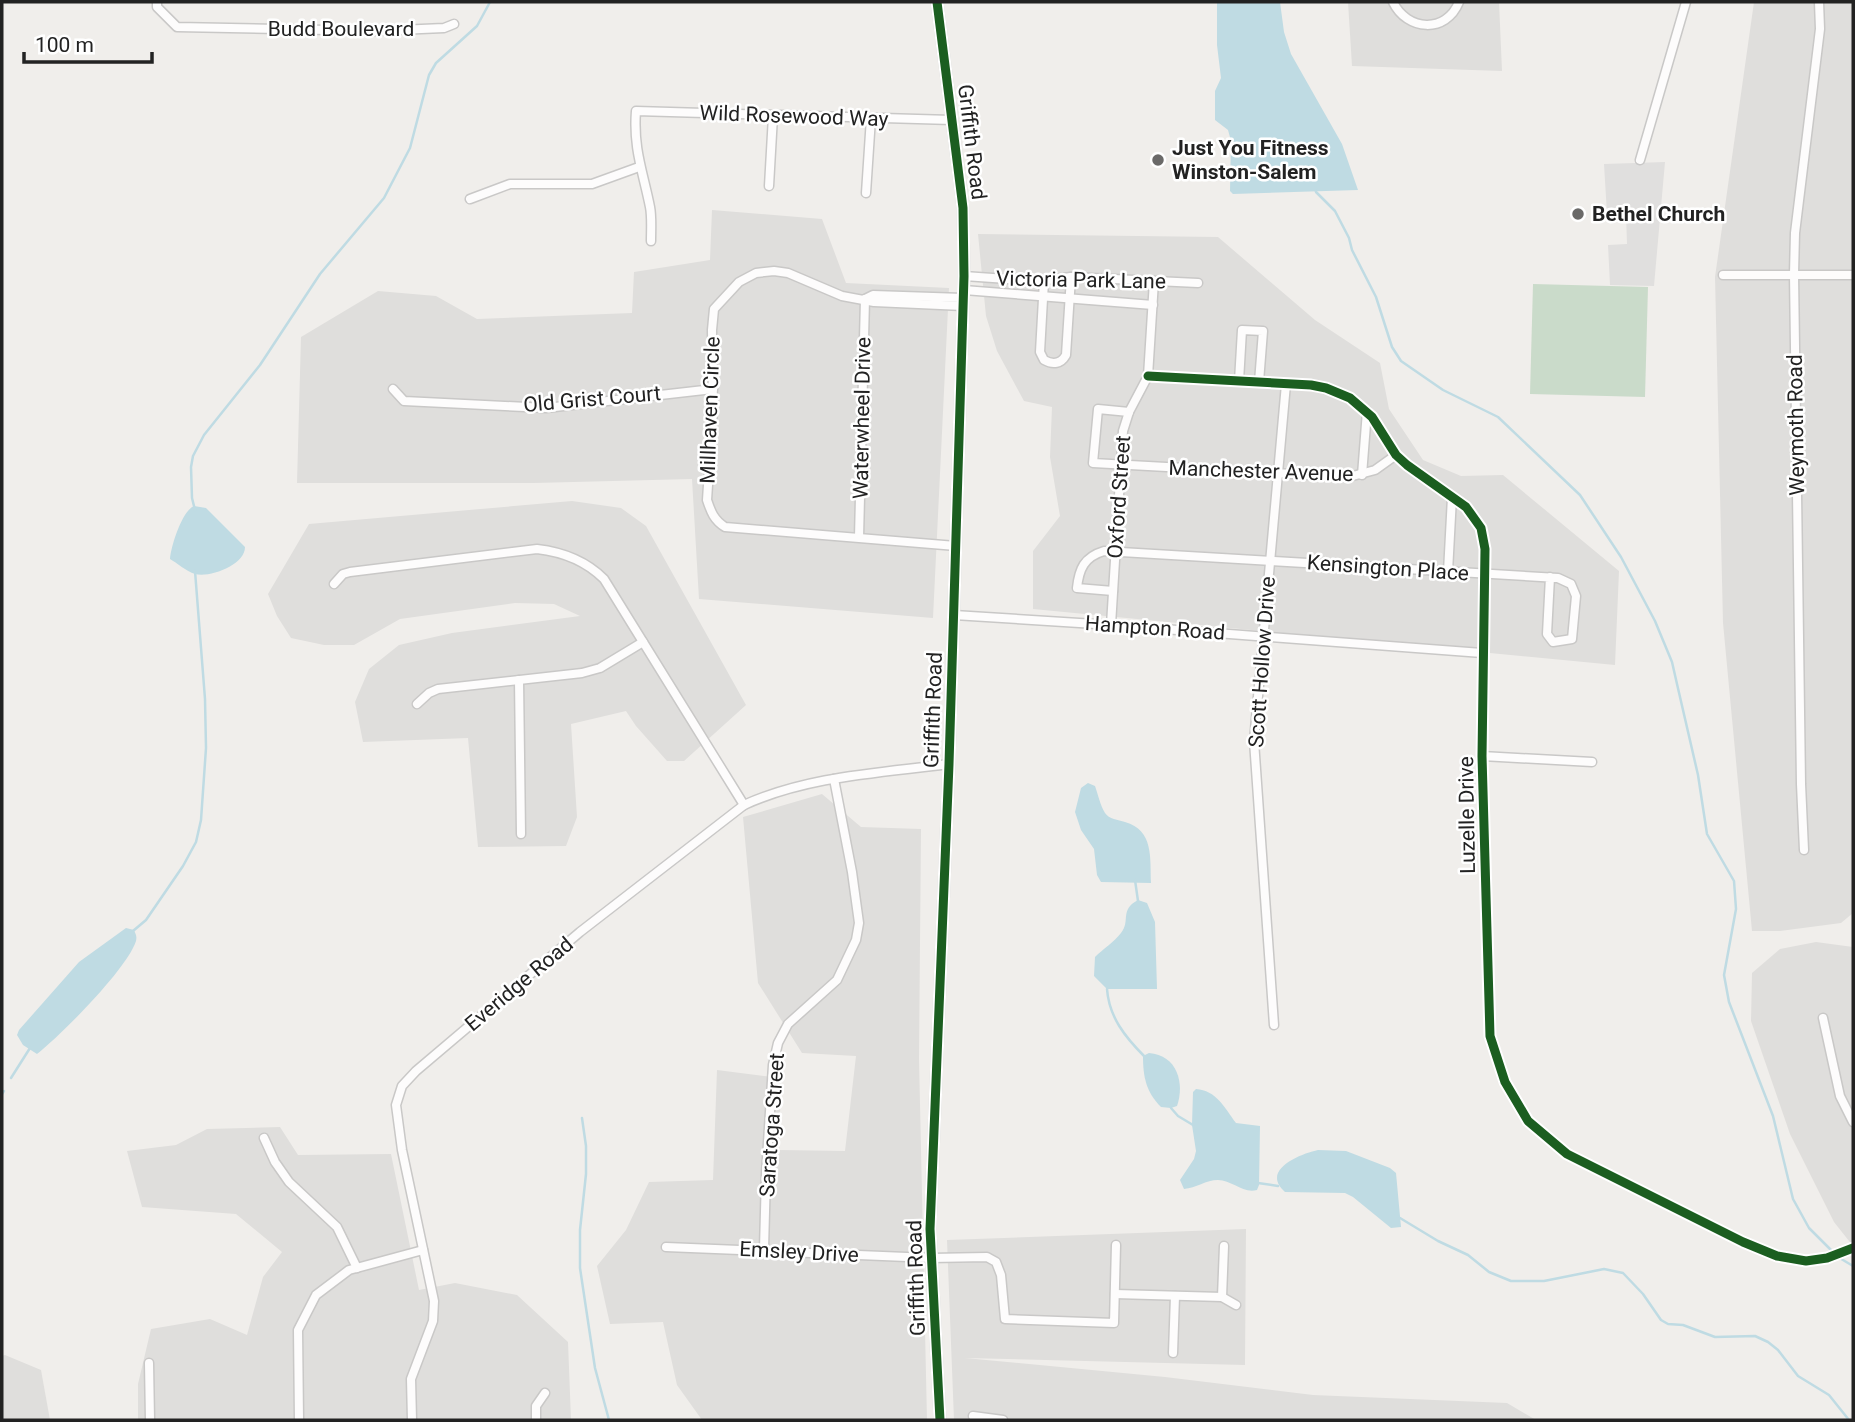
<svg xmlns="http://www.w3.org/2000/svg" width="1855" height="1422" font-family="Roboto,sans-serif">
  <rect width="100%" height="100%" fill="#f0eeeb"/>
  <g fill="#dfdedc">
    <path d="M1348 2H1499L1502 71 1352 66Z"/>
    <path d="M1754 2H1853V913L1841 923 1780 931H1752L1723 623 1715 277Z"/>
    <path d="M712 210 822 219 846 283 949 288 933 618 699 599 692 479 534 483H297L301 337 378 291 436 296 477 319 632 313 634 272 710 260Z"/>
    <path d="M978 234 1218 237 1315 320 1380 363 1389 409 1423 460 1461 476 1503 475 1619 571 1615 665 1033 609V551L1060 516 1050 457 1052 407 1024 401 997 351 986 316Z"/>
    <path d="M572 501 621 508 646 526 746 705 684 761H667L636 726 626 711 571 724 577 817 566 846 478 847 468 738 363 742 355 702 369 669 399 645 452 633 580 616 554 604 515 603 400 619 354 645H324L291 638 277 616 268 594 309 524Z"/>
    <path d="M822 794 861 827 921 829 919 1059 927 1420H702L677 1385 663 1322 610 1324 597 1266 626 1230 649 1182 713 1180 717 1070 781 1078 779 1150 845 1151 856 1056 802 1053 758 983 743 817Z"/>
    <path d="M1816 942 1853 947V1246L1834 1222 1790 1134 1751 1021 1752 973 1780 949Z"/>
    <path d="M280 1127 298 1155 391 1154 419 1290 455 1283 517 1295 568 1342 571 1420H138V1384L151 1329 210 1319 247 1335 263 1277 282 1252 236 1214 142 1207 127 1151 176 1145 207 1129Z"/>
    <path d="M1246 1229 1245 1365 965 1358 1165 1377 1313 1395 1507 1403 1536 1420H954L947 1240Z"/>
    <path d="M5 1355 41 1370 50 1420H2V1356Z"/>
  </g>
  <path fill="#cadbca" d="M1533 284 1648 287 1645 397 1530 394Z"/>
  <path fill="#e0dfde" d="M1665 162 1654 286 1610 285 1608 245 1627 244 1626 214H1607L1604 164Z"/>
  <g fill="#bfdbe3">
    <path d="M1217 2H1280L1284 32 1291 54 1342 144 1358 190 1233 194 1230 191 1231 141 1228 130 1215 120V91L1221 78 1217 45Z"/>
    <path d="M194 506 206 508 245 547C245 565 210 578 195 574 186 571 177 563 170 559 171 546 182 511 194 506Z"/>
    <path d="M1088 783 1095 786C1098 794 1100 805 1105 813 1109 819 1118 820 1125 822 1154 830 1150 858 1151 883L1101 882 1097 875 1094 849 1081 830 1075 812 1081 788Z"/>
    <path d="M1138 900 1147 903 1155 922 1157 989H1107L1094 976 1095 957C1103 949 1114 942 1121 933 1131 921 1119 910 1138 900Z"/>
    <path d="M126 928 134 930C136 935 137 936 136 941 127 969 61 1035 37 1054L23 1045 17 1035 19 1030 79 962Z"/>
    <path d="M1149 1053C1177 1055 1185 1083 1177 1106L1171 1108 1161 1107C1146 1092 1143 1077 1143 1056Z"/>
    <path d="M1196 1089C1216 1090 1225 1108 1236 1123L1260 1126 1259 1185 1257 1190C1243 1194 1232 1180 1218 1180 1206 1180 1196 1188 1184 1189L1180 1180 1194 1159 1196 1151 1192 1125 1193 1092Z"/>
    <path d="M1318 1150 1346 1151 1390 1168 1396 1173 1401 1227 1391 1228 1353 1197 1345 1193 1285 1192C1260 1170 1300 1154 1318 1150Z"/>
  </g>
  <g fill="none" stroke-linecap="round" stroke-linejoin="round">
    <g stroke="#bfdbe3" stroke-width="2.5">
      <path d="M1315 188 1316 192 1335 211 1349 238 1352 250 1376 297 1392 347 1401 361 1443 390 1498 417 1580 495 1621 557 1655 621 1672 662 1677 684 1698 775 1707 834 1734 881 1736 909 1724 975 1729 1002 1773 1116 1793 1199 1809 1228 1833 1252"/>
      <path d="M195 510 192 498 191 467 193 456 204 435 260 365 320 274 384 198 410 148 429 75 436 63 477 26 490 2"/>
      <path d="M1135 880 1138 901"/>
      <path d="M133 931 146 920 183 866 196 842 201 820 206 748 205 699 195 571"/>
      <path d="M1107 989C1109 1017 1125 1037 1145 1057"/>
      <path d="M11 1078 30 1048"/>
      <path d="M2 1094 4 1091"/>
      <path d="M1171 1108 1178 1116 1193 1125"/>
      <path d="M582 1118 586 1146V1174L580 1230V1268L595 1368 609 1420"/>
      <path d="M1258 1183 1278 1186"/>
      <path d="M1400 1218 1438 1241 1468 1255 1489 1272 1511 1281H1544L1604 1269 1623 1273 1643 1294 1661 1320 1668 1324 1683 1325 1715 1337 1755 1336 1768 1342 1778 1350 1798 1376 1829 1395 1849 1420"/>
      <path d="M1838 1257 1853 1266"/>
    </g>
    <defs>
      <g id="minor">
        <path d="M157 2V7L177 27 376 31 444 28 454 24"/>
        <path d="M1393 2C1407 31 1446 34 1459 2"/>
        <path d="M1640 160 1686 2"/>
        <path d="M769 186 773 116"/>
        <path d="M866 193 871 118"/>
        <path d="M470 199 510 184H592L639 167"/>
        <path d="M651 241C651 230 652 217 650 207 643 172 633 148 636 111L952 120"/>
        <path d="M1723 275H1853"/>
        <path d="M964 276 1037 281 1071 277 1198 283"/>
        <path d="M1044 281 1040 352 1044 360C1053 365 1061 364 1066 355L1071 277"/>
        <path d="M964 290 1153 305"/>
        <path d="M865 299 873 295 963 298"/>
        <path d="M1148 376 1311 385 1326 388 1350 398 1372 417 1396 455 1407 465 1466 507 1481 528 1485 549 1482 756 1490 1036 1505 1082 1528 1121 1567 1154 1743 1242 1777 1256 1806 1261 1827 1258 1853 1248"/>
        <path d="M1239 381 1242 330 1263 331 1259 382"/>
        <path d="M393 389 404 401 546 408 713 389"/>
        <path d="M1129 412 1098 409 1093 463 1349 477 1375 470 1396 455"/>
        <path d="M1362 475 1367 411"/>
        <path d="M859 537 865 299"/>
        <path d="M956 546 725 527C714 520 711 512 707 500L713 410 712 330 714 309 739 282 756 273 774 271 788 273 842 296 874 302 963 306"/>
        <path d="M1448 572 1452 497"/>
        <path d="M334 584 343 574 350 572 537 549C563 552 585 560 604 579L744 805"/>
        <path d="M1113 591 1077 588C1079 569 1084 557 1104 551L1558 578 1571 584 1576 596 1572 639 1553 642 1547 634 1550 577"/>
        <path d="M954 615 1111 625 1482 653"/>
        <path d="M1111 625 1123 431 1129 412 1148 376 1154 281"/>
        <path d="M519 680 521 834"/>
        <path d="M417 704 429 693 438 689 582 673 600 668 643 642"/>
        <path d="M1482 756 1592 762"/>
        <path d="M1804 850 1801 784 1794 274 1795 233 1820 29 1819 2"/>
        <path d="M1823 1018 1840 1096 1853 1122"/>
        <path d="M1274 1025 1254 741 1286 384"/>
        <path d="M264 1138 275 1162 289 1182 337 1227 357 1268"/>
        <path d="M666 1247 931 1258 987 1257 996 1262 1001 1275 1005 1319 1114 1323 1116 1245"/>
        <path d="M764 1249 766 1174 773 1065 778 1043 788 1024 837 980 856 940 859 923 852 872 834 779"/>
        <path d="M1115 1294 1222 1297 1236 1305"/>
        <path d="M1222 1297 1224 1246"/>
        <path d="M1173 1353 1175 1296"/>
        <path d="M149 1363 150 1420"/>
        <path d="M973 1416 1003 1420"/>
        <path d="M299 1420 298 1330 316 1295 349 1270 423 1250"/>
        <path d="M412 1420 411 1379 433 1321 434 1301 402 1150 396 1105 402 1086 416 1071 580 932 744 805C808 776 880 773 949 764"/>
        <path d="M536 1420V1406L545 1393"/>
      </g>
      <path id="tertiary" d="M937 2 963 208 964 276 949 764 930 1229 940 1420"/>
    </defs>
    <use href="#minor" stroke="#c9c8c7" stroke-width="11"/>
    <use href="#tertiary" stroke="#c9c8c7" stroke-width="13"/>
    <use href="#minor" stroke="#fdfcfc" stroke-width="8"/>
    <use href="#tertiary" stroke="#fdfcfc" stroke-width="10"/>
    <defs>
      <g id="cycleway">
        <path d="M937 2 963 208 964 276 949 764 930 1229 940 1420"/>
        <path d="M1148 376 1311 385 1326 388 1350 398 1372 417 1396 455 1407 465 1466 507 1481 528 1485 549 1482 756 1490 1036 1505 1082 1528 1121 1567 1154 1743 1242 1777 1256 1806 1261 1827 1258 1853 1248"/>
      </g>
    </defs>
    <use href="#cycleway" stroke="#fff" stroke-width="13"/>
    <use href="#cycleway" stroke="#1b5e20" stroke-width="9"/>
  </g>
  <g fill="#6a6968" stroke="#fff" stroke-width="2.5">
    <circle cx="1158" cy="160" r="7"/>
    <circle cx="1578" cy="214" r="7"/>
  </g>
  <g text-anchor="middle" stroke-width="5" stroke-linejoin="round" paint-order="stroke">
    <g font-size="21" fill="#222" stroke="#fff">
      <text x="341" y="36">Budd Boulevard</text>
      <text transform="translate(794 116) rotate(2)" y="7">Wild Rosewood Way</text>
      <text transform="translate(972 142) rotate(83)" y="7">Griffith Road</text>
      <text transform="translate(1081 280) rotate(1)" y="7">Victoria Park Lane</text>
      <text transform="translate(592 399) rotate(-5)" y="7">Old Grist Court</text>
      <text transform="translate(710 410) rotate(-88)" y="7">Millhaven Circle</text>
      <text transform="translate(862 418) rotate(-89)" y="7">Waterwheel Drive</text>
      <text transform="translate(1796 425) rotate(-91)" y="7">Weymoth Road</text>
      <text transform="translate(1261 471) rotate(2)" y="7">Manchester Avenue</text>
      <text transform="translate(1119 497) rotate(-86)" y="7">Oxford Street</text>
      <text transform="translate(1388 568) rotate(4)" y="7">Kensington Place</text>
      <text transform="translate(1155 628) rotate(4)" y="7">Hampton Road</text>
      <text transform="translate(1262 662) rotate(-86)" y="7">Scott Hollow Drive</text>
      <text transform="translate(933 710) rotate(-88)" y="7">Griffith Road</text>
      <text transform="translate(1467 815) rotate(-91)" y="7">Luzelle Drive</text>
      <text transform="translate(519 984) rotate(-40)" y="7">Everidge Road</text>
      <text transform="translate(772 1125) rotate(-86)" y="7">Saratoga Street</text>
      <text transform="translate(799 1252) rotate(3)" y="7">Emsley Drive</text>
      <text transform="translate(916 1278) rotate(-92)" y="7">Griffith Road</text>
    </g>
    <g font-size="21" font-weight="bold" fill="#222" stroke="#fff" text-anchor="start">
      <text x="1172" y="155">Just You Fitness<tspan x="1172" dy="24">Winston-Salem</tspan></text>
      <text x="1592" y="221">Bethel Church</text>
    </g>
  </g>
  <rect width="1855" height="1422" fill="none" stroke="#222222" stroke-width="7"/>
  <path d="M24 52v10h128v-10" fill="none" stroke="#222222" stroke-width="3.5"/>
  <text x="35" y="52" font-size="21" fill="#222222" stroke="#ffffff" stroke-width="5" paint-order="stroke">100 m</text>
</svg>
